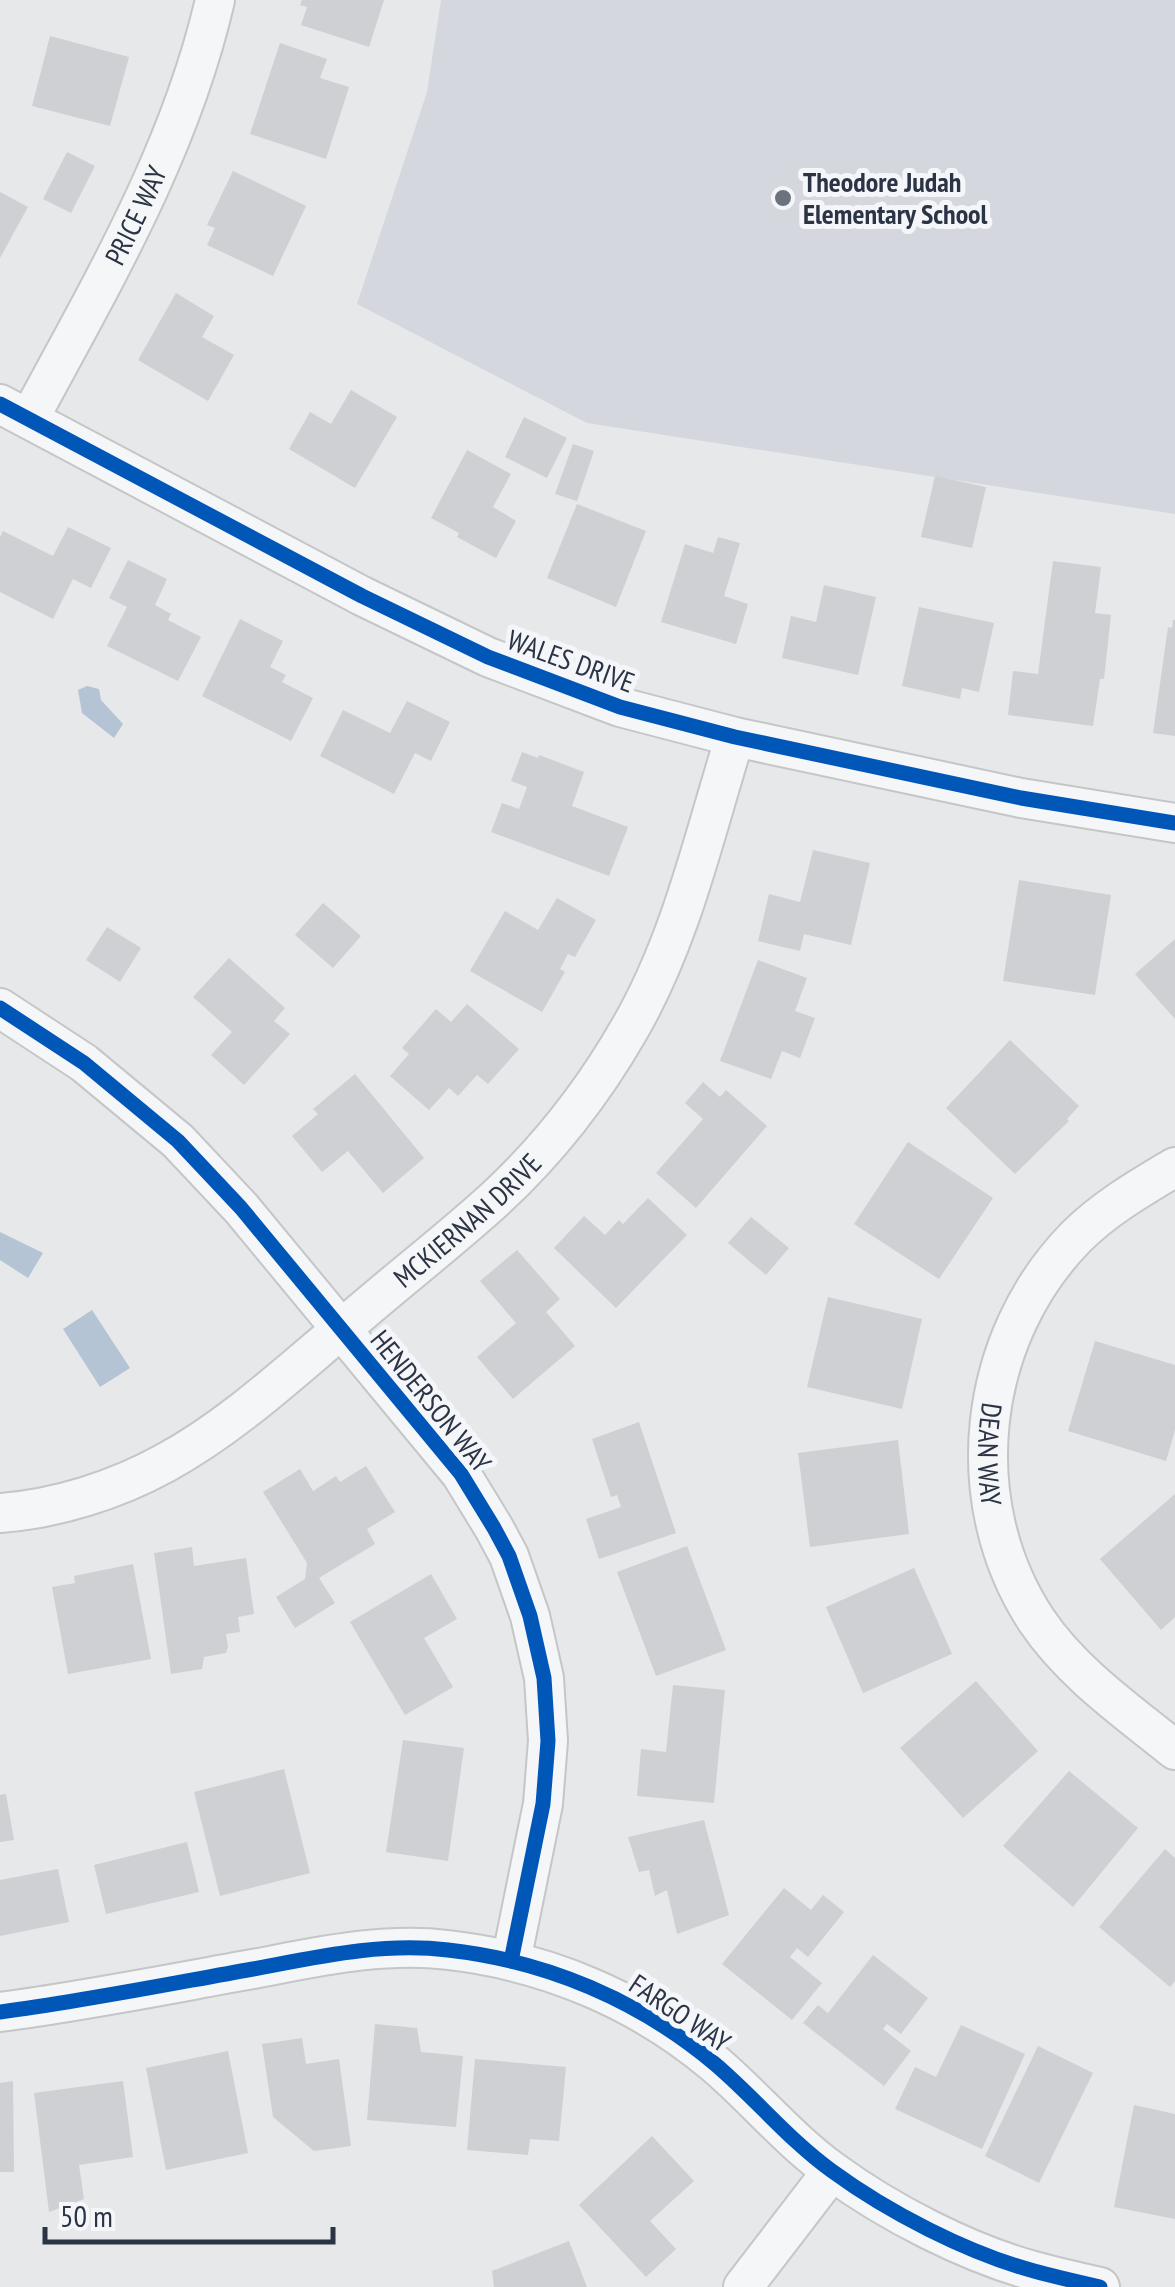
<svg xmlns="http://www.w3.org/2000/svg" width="1175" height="2287" font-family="'PT Sans Narrow',sans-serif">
  <rect width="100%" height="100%" fill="#e6e8ea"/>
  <path fill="#d4d7dd" d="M441 0H1175V514L587 423 357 304 427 92Z"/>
  <g fill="#b4c4d5">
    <path d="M87 686 99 689 101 700 123 724 114 738 82 713 78 690Z"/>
    <path d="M0 1232 43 1253 28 1278 0 1260Z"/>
    <path d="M92 1310 130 1368 100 1387 63 1329Z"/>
  </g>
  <g fill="#ced0d3">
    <path d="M302 0H384L369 47 301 25 307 7 300 5Z"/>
    <path d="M50 36 129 57 110 126 32 106Z"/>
    <path d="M280 43 327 59 320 78 349 87 326 159 250 134Z"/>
    <path d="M67 152 95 166 71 213 43 199Z"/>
    <path d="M233 171 306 206 273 276 207 245 215 228 207 225Z"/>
    <path d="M0 192 28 207 0 258Z"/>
    <path d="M176 293 214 316 202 337 234 355 208 401 138 360Z"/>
    <path d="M351 390 397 417 355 488 289 449 310 412 331 424Z"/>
    <path d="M524 417 567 438 547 478 505 457Z"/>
    <path d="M573 444 594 451 577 501 555 494Z"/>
    <path d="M467 450 511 474 493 507 516 521 496 558 457 537 459 533 431 518Z"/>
    <path d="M935 476 986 487 972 548 921 537Z"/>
    <path d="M577 504 646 531 616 607 547 578Z"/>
    <path d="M68 527 111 548 91 588 73 579 53 619 0 592V537L3 531 53 556Z"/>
    <path d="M718 537 740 543 724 596 748 604 736 644 661 622 685 544 713 553Z"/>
    <path d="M128 560 167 579 155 605 171 614 168 620 201 637 178 681 107 646 127 607 109 598Z"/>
    <path d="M1053 561 1101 567 1095 613 1111 615 1104 679H1100L1093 726 1008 715 1013 671 1038 674Z"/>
    <path d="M824 585 876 597 858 675 782 658 791 616 816 622Z"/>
    <path d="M919 607 994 623 979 692 962 688 960 699 902 686Z"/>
    <path d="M240 619 283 641 270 667 286 675 282 682 313 698 291 741 202 696Z"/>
    <path d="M1173 620H1175V736L1153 733 1168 627 1172 628Z"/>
    <path d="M407 701 450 722 431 761 415 753 394 794 320 756 343 710 390 733Z"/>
    <path d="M522 752 538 758 539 755 584 772 572 806 628 827 609 876 491 832 502 803 519 809 527 787 511 781Z"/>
    <path d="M813 850 870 863 851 945 804 934 800 951 758 941 769 894 800 902Z"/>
    <path d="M1019 880 1111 895 1095 995 1003 981Z"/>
    <path d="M557 898 596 920 575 957 568 954 560 969 565 972 542 1012 470 971 505 911 538 930Z"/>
    <path d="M323 903 361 936 333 968 295 935Z"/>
    <path d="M107 927 141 948 120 982 86 960Z"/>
    <path d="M1175 939V1019L1135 974Z"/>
    <path d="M229 958 285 1008 274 1021 290 1034 244 1085 211 1055 232 1032 193 997Z"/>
    <path d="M758 960 807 978 795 1011 815 1018 800 1058 782 1051 771 1079 720 1061Z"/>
    <path d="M467 1004 519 1049 488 1084 477 1075 458 1096 449 1088 429 1110 390 1076 409 1054 402 1048 436 1009 451 1022Z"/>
    <path d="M1010 1040 1079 1106 1067 1119 1069 1121 1015 1174 946 1108Z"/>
    <path d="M355 1074 424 1158 383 1193 348 1151 322 1172 292 1136 318 1114 313 1109Z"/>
    <path d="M703 1082 720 1097 726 1090 767 1126 696 1208 656 1173 703 1119 685 1103Z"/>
    <path d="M908 1142 993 1198 939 1279 854 1224Z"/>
    <path d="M648 1198 687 1235 616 1308 554 1248 584 1216 605 1235 619 1220 623 1224Z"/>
    <path d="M751 1217 789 1248 766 1275 728 1243Z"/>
    <path d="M517 1250 560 1299 546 1312 575 1346 513 1399 477 1357 516 1323 480 1281Z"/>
    <path d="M828 1297 922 1319 902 1409 807 1387Z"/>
    <path d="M1095 1341 1175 1365V1430L1166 1461 1068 1431Z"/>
    <path d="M639 1422 676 1533 599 1559 586 1519 621 1507 617 1495 611 1497 592 1439Z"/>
    <path d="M898 1440 909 1534 810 1547 798 1453Z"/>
    <path d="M366 1466 395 1512 367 1529 375 1544 319 1578 335 1603 295 1628 276 1597 305 1579 307 1563 263 1492 300 1469 313 1491 336 1476 340 1482Z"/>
    <path d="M1175 1494V1617L1161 1630 1100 1559Z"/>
    <path d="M687 1546 726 1650 656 1676 617 1572Z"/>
    <path d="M192 1547 194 1566 246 1558 254 1614 238 1617 240 1632 226 1634 228 1647 226 1653 204 1657 202 1669 171 1674 154 1553Z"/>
    <path d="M133 1564 151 1659 68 1674 52 1587 75 1583 74 1576Z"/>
    <path d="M914 1568 952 1654 863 1693 826 1607Z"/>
    <path d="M431 1574 457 1619 424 1638 453 1687 405 1715 350 1622Z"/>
    <path d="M976 1681 1038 1751 963 1818 900 1748Z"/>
    <path d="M673 1685 725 1690 714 1803 637 1796 641 1749 666 1752Z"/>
    <path d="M403 1740 464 1748 448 1861 386 1852Z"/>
    <path d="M284 1769 310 1873 220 1896 194 1792Z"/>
    <path d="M1069 1771 1138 1828 1073 1907 1003 1846Z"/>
    <path d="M6 1794 14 1840 0 1842V1795Z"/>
    <path d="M704 1820 729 1915 677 1934 667 1890 655 1896 649 1870 639 1872 628 1837Z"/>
    <path d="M187 1842 199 1892 106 1914 94 1865Z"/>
    <path d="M1165 1849 1175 1858V1981L1170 1987 1099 1927Z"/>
    <path d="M58 1869 69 1922 0 1936V1880Z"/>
    <path d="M784 1888 811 1910 823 1895 844 1912 808 1957 797 1948 790 1957 822 1983 792 2020 722 1964Z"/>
    <path d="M873 1955 928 1998 901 2034 887 2024 883 2029 911 2051 884 2086 803 2023 818 2005 828 2013Z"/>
    <path d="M375 2024 417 2028 421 2052 463 2056 456 2127 367 2120Z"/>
    <path d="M961 2025 1025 2054 982 2149 895 2109 915 2067 936 2077Z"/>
    <path d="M302 2038 306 2064 339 2059 351 2146 314 2151 273 2117 262 2044Z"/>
    <path d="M1038 2046 1093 2073 1039 2183 985 2156Z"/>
    <path d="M228 2051 248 2153 166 2170 146 2068Z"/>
    <path d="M475 2059 566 2067 559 2141 530 2139 528 2155 467 2150Z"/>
    <path d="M13 2081 14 2172H0V2083Z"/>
    <path d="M123 2081 133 2157 79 2165 84 2199 49 2212 34 2093Z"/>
    <path d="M1134 2105 1175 2114V2219L1114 2207Z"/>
    <path d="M652 2136 694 2181 650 2221 676 2249 646 2277 579 2205Z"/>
    <path d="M569 2241 587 2287H494L492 2271Z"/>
  </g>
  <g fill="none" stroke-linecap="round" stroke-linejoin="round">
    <defs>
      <g id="minor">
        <path d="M0 404 362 596 488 657 620 707 735 737 1021 798 1175 823"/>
        <path id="s1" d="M29 419C102 283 180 152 215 0"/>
        <path d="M0 1008 84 1063 178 1141 241 1208 461 1474 494 1528 509 1556 530 1616 544 1678 548 1741 543 1804 511 1961"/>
        <path id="s2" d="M1175 1167C1140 1188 1105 1208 1076 1237 977 1338 958 1502 1037 1621 1072 1673 1127 1711 1175 1750"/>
        <path id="s3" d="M0 1513C56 1509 116 1490 165 1463 233 1426 292 1370 351 1321 398 1280 449 1241 495 1199 548 1150 594 1091 630 1028 682 938 704 835 735 737"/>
        <path d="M0 2012C85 2001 169 1984 253 1969 317 1957 382 1942 448 1950 546 1961 639 2000 715 2064 755 2098 789 2140 832 2171 888 2212 967 2253 1034 2271 1056 2277 1078 2282 1100 2287"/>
        <path d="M743 2287 832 2171"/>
      </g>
    </defs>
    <use href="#minor" stroke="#c4c6c8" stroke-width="42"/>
    <use href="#minor" stroke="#f5f6f7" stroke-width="38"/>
    <defs>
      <g id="cycleway">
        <path d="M0 404 362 596 488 657 620 707 735 737 1021 798 1175 823"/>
        <path d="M0 1008 84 1063 178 1141 241 1208 461 1474 494 1528 509 1556 530 1616 544 1678 548 1741 543 1804 511 1961"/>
        <path d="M0 2012C85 2001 169 1984 253 1969 317 1957 382 1942 448 1950 546 1961 639 2000 715 2064 755 2098 789 2140 832 2171 888 2212 967 2253 1034 2271 1056 2277 1078 2282 1100 2287"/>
      </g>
    </defs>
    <use href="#cycleway" stroke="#f4f6f9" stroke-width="21"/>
    <use href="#cycleway" stroke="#0057b8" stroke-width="15"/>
  </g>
  <circle fill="#6c737f" stroke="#f4f6f9" stroke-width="4" cx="783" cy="198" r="10"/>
  <g text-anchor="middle" stroke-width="10" stroke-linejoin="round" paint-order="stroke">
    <g font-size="28" font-weight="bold" fill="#2b3445" stroke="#f4f6f9" text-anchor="start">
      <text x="803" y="192">Theodore Judah<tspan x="803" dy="32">Elementary School</tspan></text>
    </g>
    <g font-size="28" fill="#2b3445" stroke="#f4f6f9">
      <text dy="10" stroke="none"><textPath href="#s1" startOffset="230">PRICE WAY</textPath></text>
      <text transform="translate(571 661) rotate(20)" y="10">WALES DRIVE</text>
      <text dy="10" stroke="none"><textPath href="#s3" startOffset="562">MCKIERNAN DRIVE</textPath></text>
      <text transform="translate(431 1401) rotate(51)" y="10">HENDERSON WAY</text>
      <text dy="10" stroke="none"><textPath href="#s2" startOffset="362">DEAN WAY</textPath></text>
      <text transform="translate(680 2013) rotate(34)" y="10">FARGO WAY</text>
    </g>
  </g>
  <path d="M45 2227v15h288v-15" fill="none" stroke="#2b3445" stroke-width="5"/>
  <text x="60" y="2227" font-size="30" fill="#2b3445" stroke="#f4f6f9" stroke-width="8" paint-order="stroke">50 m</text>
</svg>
